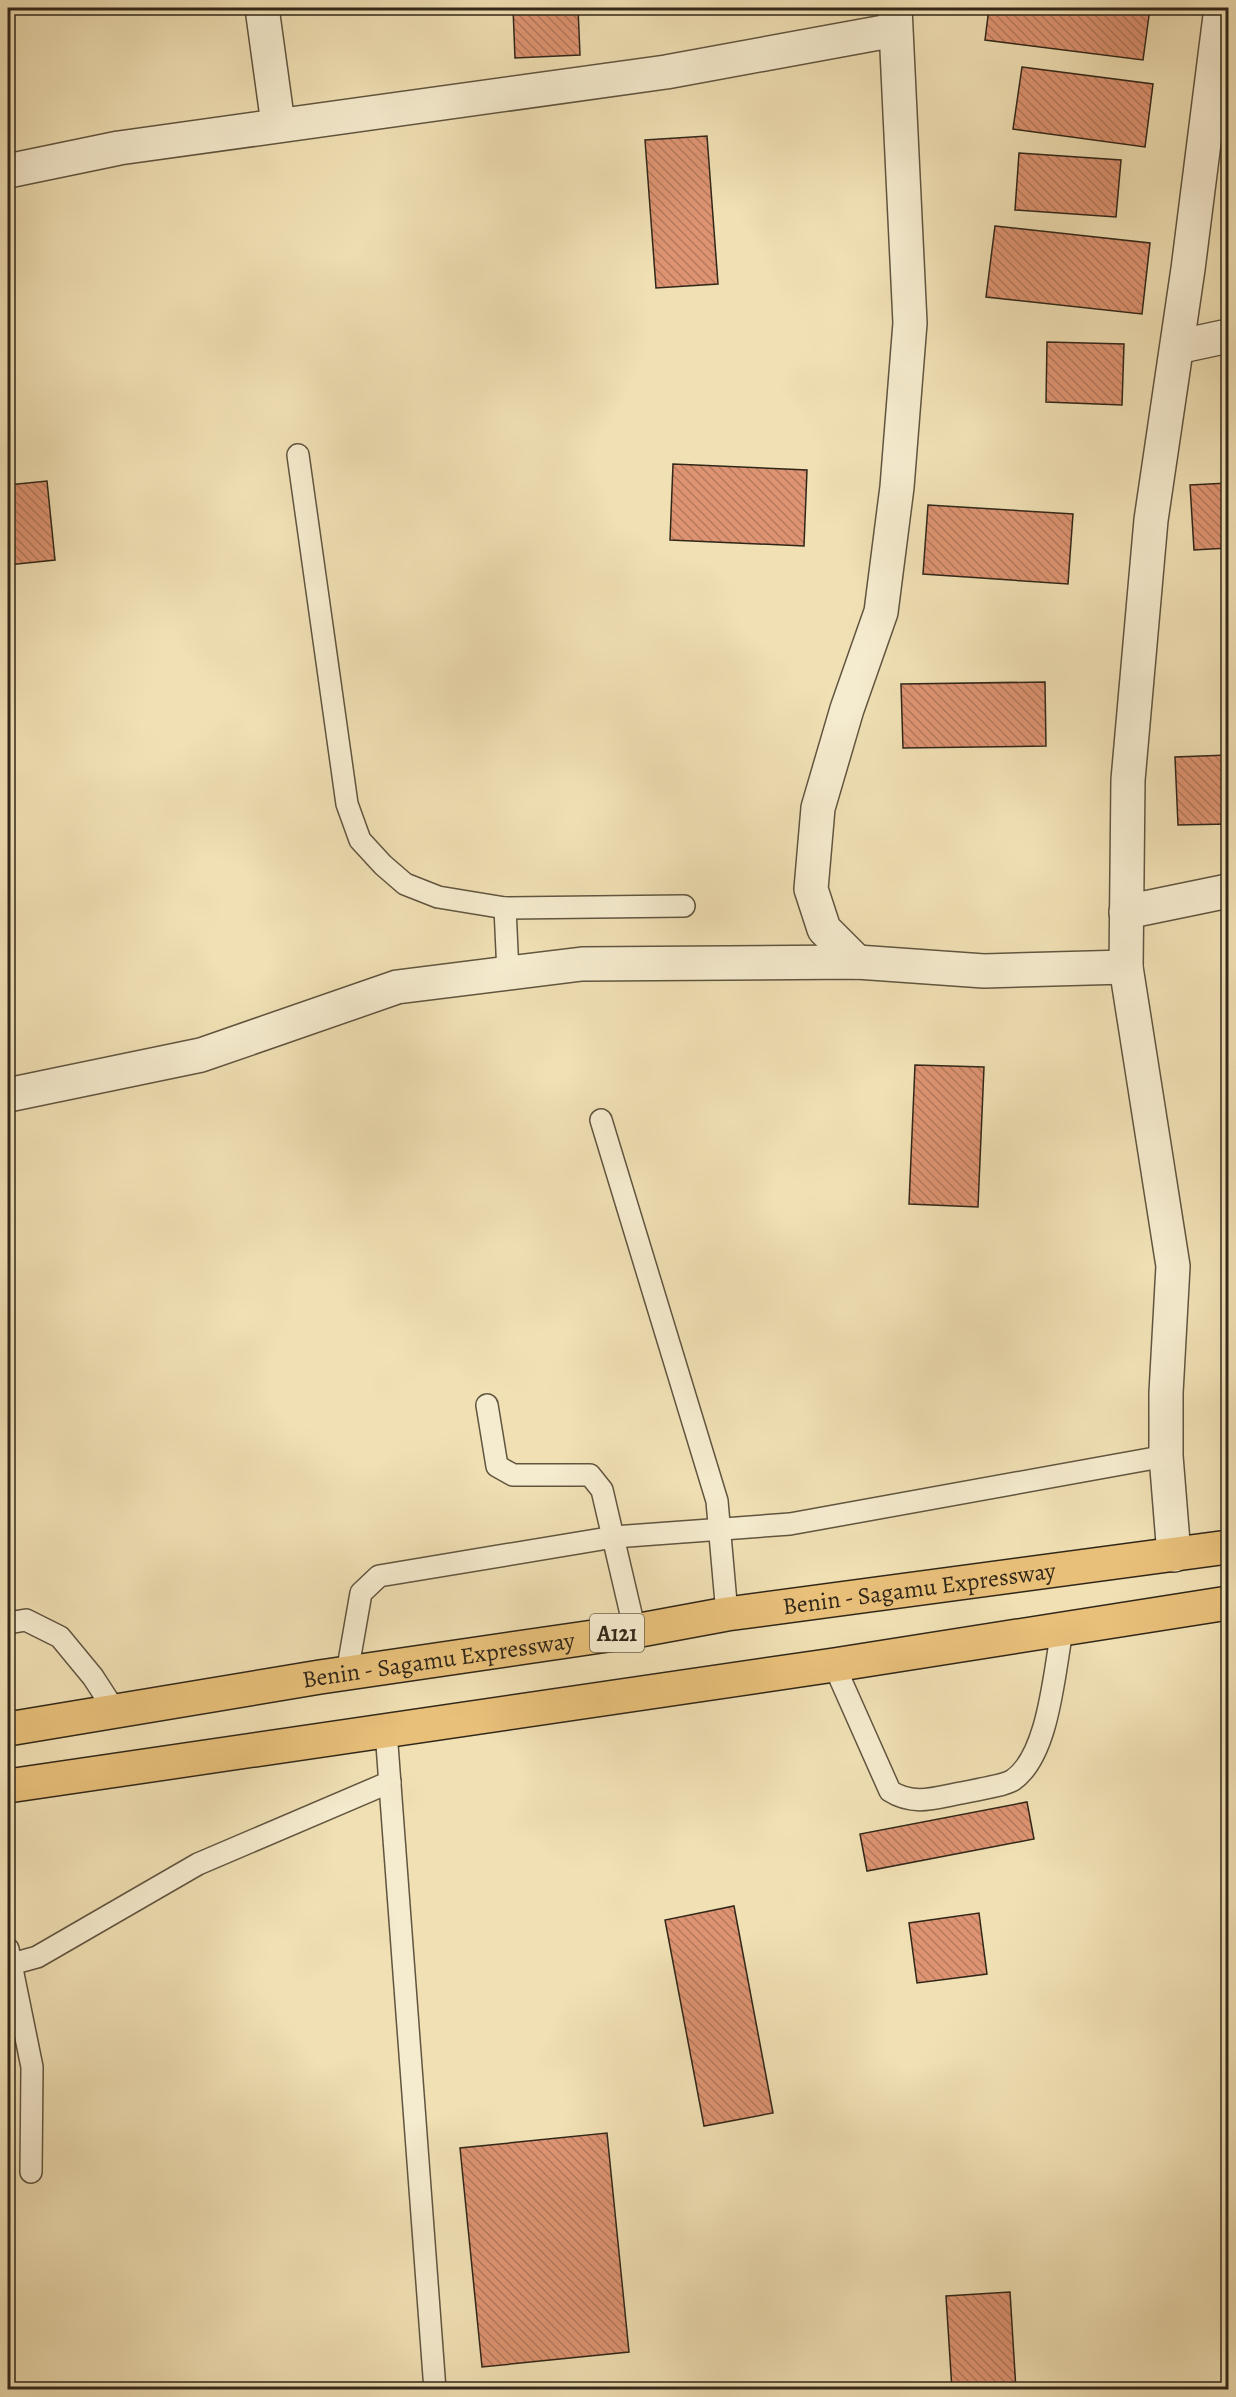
<svg xmlns="http://www.w3.org/2000/svg" width="1236" height="2397" font-family="Alegreya,serif">
  <defs>
    <pattern id="building-back-hatch" width="6" height="6" patternUnits="userSpaceOnUse" patternTransform="scale(1.5)"><rect width="6" height="6" fill="#de9472"/><path d="M-1 5l2 2M0 0l6 6M5-1l2 2" fill="none" stroke="#b5795d"/></pattern>
  </defs>
  <rect width="100%" height="100%" fill="#f0e0b4"/>
  <filter id="stains"><feTurbulence type="fractalNoise" baseFrequency=".00333" numOctaves="4"/><feColorMatrix values="0 0 0 0 .2 0 0 0 0 .09 0 0 0 0 .02 0 0 0 .5 -.17"/></filter>
  <radialGradient id="worn" r=".72"><stop offset=".6" stop-color="#630" stop-opacity="0"/><stop offset="1" stop-color="#630" stop-opacity=".3"/></radialGradient>
  <g fill="url(#building-back-hatch)" stroke="#312719" stroke-width="1.5">
    <path d="M513 8H578L580 55 515 58Z"/>
    <path d="M989 8H1150L1143 60 985 40Z"/>
    <path d="M1022 67 1153 84 1145 147 1013 129Z"/>
    <path d="M707 136 718 284 656 288 645 140Z"/>
    <path d="M1019 153 1121 160 1116 217 1015 210Z"/>
    <path d="M995 226 1150 243 1142 314 986 297Z"/>
    <path d="M1047 342 1124 344 1122 405 1046 402Z"/>
    <path d="M673 464 807 470 804 546 670 540Z"/>
    <path d="M47 481 55 560 8 565V485Z"/>
    <path d="M1228 483V548L1194 550 1190 485Z"/>
    <path d="M928 505 1073 514 1068 584 923 574Z"/>
    <path d="M1045 682 1046 746 903 748 901 684Z"/>
    <path d="M1228 755V824L1178 825 1175 757Z"/>
    <path d="M915 1065 984 1067 978 1207 909 1204Z"/>
    <path d="M1027 1802 1034 1839 867 1871 860 1834Z"/>
    <path d="M734 1906 773 2113 704 2126 665 1920Z"/>
    <path d="M979 1913 987 1974 917 1983 909 1923Z"/>
    <path d="M607 2133 629 2352 482 2367 460 2148Z"/>
    <path d="M1010 2292 1016 2390H952L946 2296Z"/>
  </g>
  <g fill="none" stroke-linecap="round" stroke-linejoin="round">
    <defs>
      <g id="service">
        <path d="M298 455 347 804 360 840 383 865 405 884 438 897 505 908 684 906"/>
        <path d="M505 908 508 973"/>
        <path d="M601 1120 717 1501 727 1614"/>
        <path d="M487 1405 497 1466 513 1475H590L602 1490 635 1631"/>
        <path d="M8 1623 26 1620 60 1637 93 1677 115 1711"/>
        <path d="M834 1665 890 1791C912 1805 932 1799 956 1794 969 1791 1004 1786 1013 1780 1049 1755 1054 1672 1062 1631"/>
        <path d="M347 1673 361 1593 379 1576 614 1537 790 1524 1166 1456"/>
        <path d="M386 1731 435 2390"/>
        <path d="M8 1949 32 2067 31 2172"/>
        <path d="M8 1965 37 1957 198 1864 390 1782"/>
      </g>
      <g id="minor">
        <path d="M262 8 278 124"/>
        <path d="M8 171 119 148 666 72 895 30"/>
        <path d="M1177 347 1228 336"/>
        <path d="M1126 912 1228 891"/>
        <path d="M857 962 824 929 811 889 818 808 847 709 881 612 897 487 910 323 895 8"/>
        <path d="M8 1095 201 1055 397 987 582 964 857 962 984 971 1126 967"/>
        <path d="M1174 1555 1166 1456V1393L1173 1266 1126 967 1128 780 1151 520 1188 269 1221 8"/>
      </g>
      <g id="trunk">
        <path id="s1" d="M8 1729 320 1677 635 1631 727 1614 1228 1547"/>
        <path d="M8 1786 834 1665 1228 1603"/>
      </g>
    </defs>
    <use href="#service" stroke="#615540" stroke-width="24"/>
    <use href="#minor" stroke="#615540" stroke-width="36"/>
    <use href="#trunk" stroke="#312719" stroke-width="36"/>
    <use href="#service" stroke="#f5ebce" stroke-width="21"/>
    <use href="#minor" stroke="#f5ebce" stroke-width="33"/>
    <use href="#trunk" stroke="#e8c07a" stroke-width="33"/>
  </g>
  <g text-anchor="middle" stroke-width="4.5" stroke-linejoin="round" paint-order="stroke">
    <rect fill="#f5ebce" stroke="#6c624f" stroke-width="1.5" x="590" y="1614" width="54" height="38" rx="4.5"/>
    <g font-size="22" font-weight="bold" fill="#312719">
      <text x="617" y="1641">A121</text>
    </g>
    <g font-size="24" fill="#312719" stroke="#f5ebce">
      <text dy="8" stroke="none"><textPath href="#s1" startOffset="922">Benin - Sagamu Expressway</textPath></text>
      <text dy="8" stroke="none"><textPath href="#s1" startOffset="436">Benin - Sagamu Expressway</textPath></text>
    </g>
  </g>
  <rect width="1236" height="2397" fill="none" stroke="#f0e0b4" stroke-width="30"/>
  <rect x="9" y="9" width="1218" height="2379" fill="none" stroke="#312719" stroke-width="3"/>
  <rect x="15" y="15" width="1206" height="2367" fill="none" stroke="#312719" stroke-width="1.5"/>
  <rect width="100%" height="100%" filter="url(#stains)"/>
  <rect width="100%" height="100%" fill="url(#worn)"/>
</svg>
